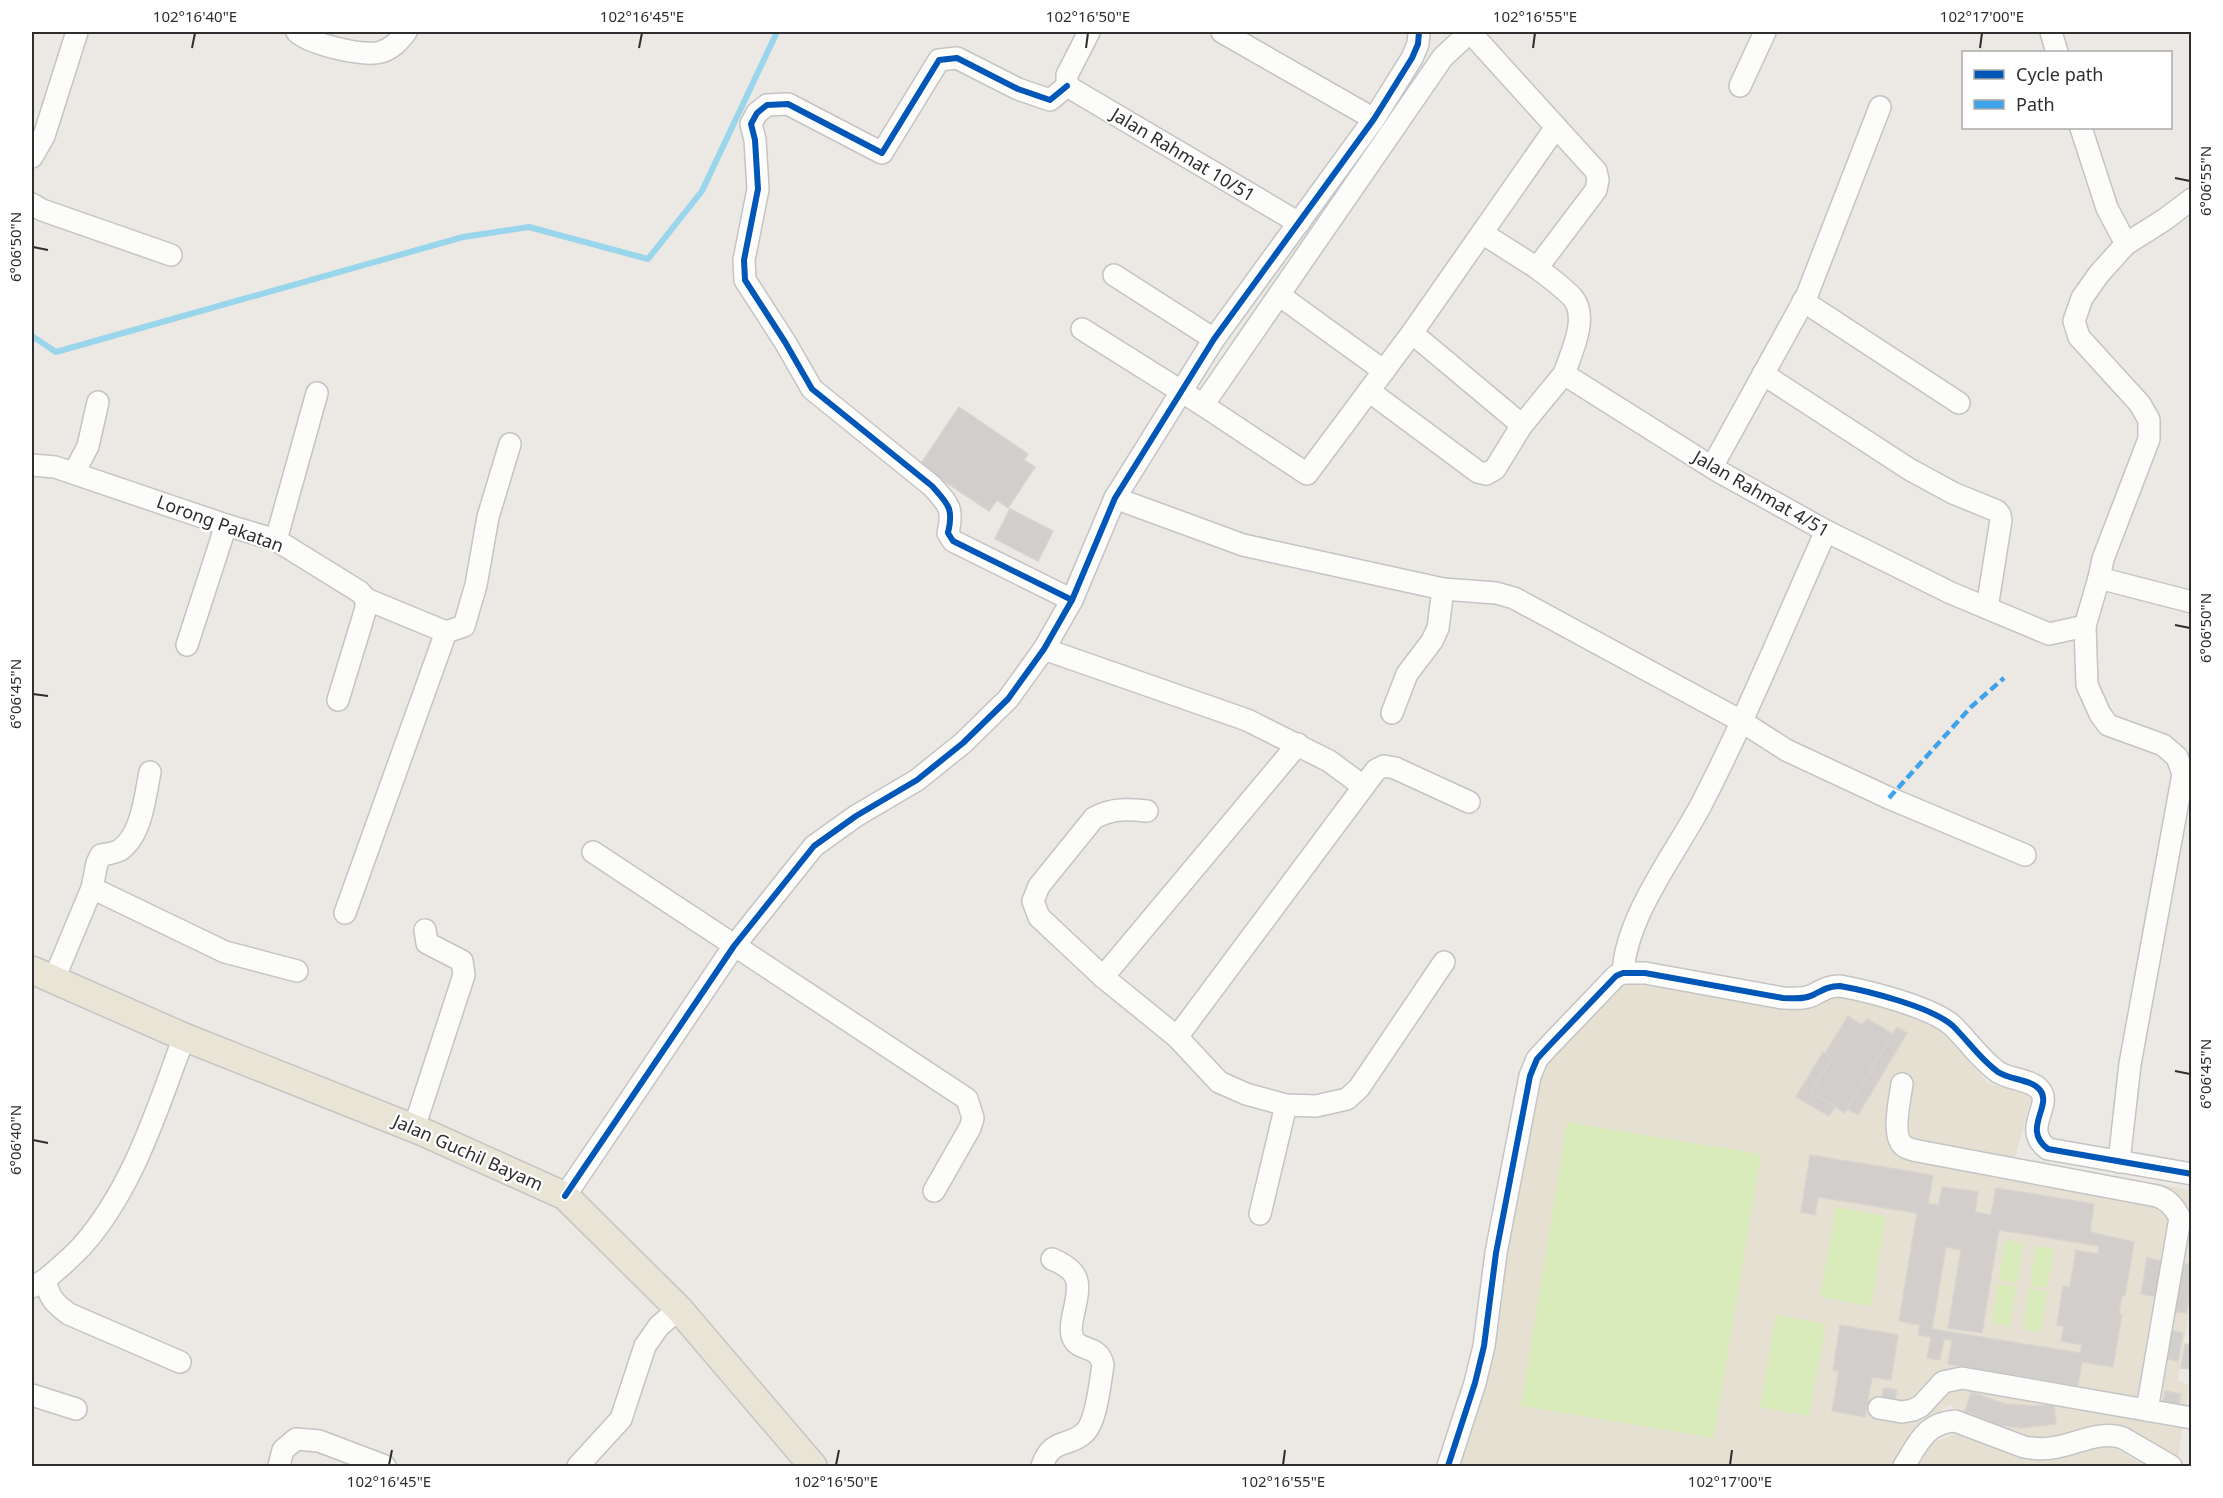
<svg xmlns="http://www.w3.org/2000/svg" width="2223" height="1498" font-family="'Noto Sans',sans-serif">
  <rect width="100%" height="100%" fill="#ece8e4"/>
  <g fill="#e6e0d3">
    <path d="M1627 979 1800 1009 1828 994 1850 996 1935 1024 1989 1084 2032 1095 2015 1158 2191 1190V1299L2178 1380 2189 1386 2178 1458 2114 1424 2054 1438 2026 1437 1976 1421 1950 1405 1917 1425 1892 1466H1456L1496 1301 1542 1065Z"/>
    <path d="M1956 1434 2030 1460H2055L2106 1446 2118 1450 2146 1466H1916L1930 1443Z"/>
  </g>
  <g fill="#d9eabb">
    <path d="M1567 1122 1761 1154 1714 1438 1521 1406Z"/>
    <path d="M1836 1207 1886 1216 1871 1306 1820 1297Z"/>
    <path d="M2005 1240 2023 1243 2017 1283 1999 1280Z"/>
    <path d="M2036 1246 2054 1249 2047 1288 2030 1286Z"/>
    <path d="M1998 1284 2016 1286 2010 1326 1992 1323Z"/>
    <path d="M2029 1289 2047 1292 2041 1332 2023 1329Z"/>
    <path d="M1776 1315 1826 1324 1809 1416 1760 1407Z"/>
  </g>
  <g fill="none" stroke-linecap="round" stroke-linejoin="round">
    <path stroke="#99d6ec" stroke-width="6" d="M32 336 56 352 463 237 529 227 648 259 702 191 777 32"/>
  </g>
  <g fill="#d1cecb" stroke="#d7d4d0" stroke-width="1.5" fill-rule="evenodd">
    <path d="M959 407 1028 454 1024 460 1035 467 1008 508 997 500 989 511 920 465Z"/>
    <path d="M1010 509 1053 531 1038 561 995 539Z"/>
    <path d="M1848 1016 1862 1025 1867 1019 1893 1034 1845 1113 1811 1092 1832 1058 1825 1054Z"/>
    <path d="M1897 1027 1907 1033 1858 1115 1847 1109Z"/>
    <path d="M1823 1052 1832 1058 1811 1092 1835 1107 1829 1116 1796 1097Z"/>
    <path d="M1810 1155 1933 1175 1928 1204 1939 1205 1942 1187 1978 1192 1975 1212 1991 1215 1996 1188 2094 1204 2090 1232 2134 1242 2125 1296H2122L2119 1314H2122L2113 1367 2082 1362 2078 1386 1948 1364 1952 1340 1944 1339 1940 1360 1927 1358 1931 1337 1918 1335 1920 1325 1899 1321 1917 1213 1818 1197 1815 1215 1801 1212ZM1999 1230 2099 1246 2098 1254 2076 1250 2070 1287 2063 1286 2057 1325 2064 1326 2061 1341 2082 1345 2080 1353 1932 1329 1946 1247 1961 1250 1948 1328 1982 1333Z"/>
    <path d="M2147 1258 2164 1261 2158 1297 2141 1294Z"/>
    <path d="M2181 1263 2192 1265V1283L2186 1313 2171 1311Z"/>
    <path d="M1840 1325 1898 1335 1891 1380 1872 1377 1865 1417 1832 1411 1839 1371 1833 1370Z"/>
    <path d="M2168 1330 2183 1333 2178 1361 2163 1358Z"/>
    <path d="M2185 1344 2192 1345 2191 1369 2181 1368Z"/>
    <path d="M1884 1388 1897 1390 1895 1399 1882 1397Z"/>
    <path d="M2165 1391 2181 1394 2179 1405 2163 1402Z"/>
    <path d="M1971 1392 2005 1404 2030 1406 2054 1405 2056 1424 2021 1428 1999 1425 1965 1411Z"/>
  </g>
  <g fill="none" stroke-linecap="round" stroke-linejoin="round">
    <defs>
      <g id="minor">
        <path d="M297 32C310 44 363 57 381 52 393 48 399 41 406 32"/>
        <path d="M1222 32 1374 119"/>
        <path d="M1470 32 1596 171 1598 180 1596 190 1537 268 1482 233"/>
        <path d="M2051 32 2057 52"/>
        <path d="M1067 86 1050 100 1018 89 957 58 939 60 882 153 788 104 767 105 757 113 751 124 755 140 758 189 744 260 745 280 785 342 812 389 932 486C948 504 954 508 948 533L953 541 1072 600"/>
        <path d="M1067 86 1299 223"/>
        <path d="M1067 86V75L1089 32"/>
        <path d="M1740 86 1765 32"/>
        <path d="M2081 128 2107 208 2126 244"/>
        <path d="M32 157 44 136 77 32"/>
        <path d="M32 204 42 210 171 255"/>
        <path d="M1537 268C1549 277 1563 287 1573 298 1589 318 1571 353 1564 374L1718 471 1826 531 1951 593 2049 634 2085 626"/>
        <path d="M1114 275 1214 339"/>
        <path d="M1279 295 1384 371"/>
        <path d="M1803 301 1959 403"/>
        <path d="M1082 329 1203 405 1307 474 1412 333 1556 127"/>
        <path d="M1412 333 1522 425"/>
        <path d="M1763 374 1909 469 1953 493 1997 511 2000 515 2001 520 1987 608"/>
        <path d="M1369 391 1478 472 1486 474 1495 469 1522 425 1564 374"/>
        <path d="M1203 405 1443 57 1470 32"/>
        <path d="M32 465 55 467 226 525 276 540 360 592 366 599V608L338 700"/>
        <path d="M1712 467 1807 295 1880 107"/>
        <path d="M74 473 88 446 98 402"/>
        <path d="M1115 498 1243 545 1443 589 1496 593 1514 598 1741 721 1786 750 1889 798 2025 855"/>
        <path d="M276 540 317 393"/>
        <path d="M2099 578 2103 559 2149 439V420L2140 404 2079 337 2074 321 2082 298 2099 274 2126 244 2164 220 2192 199"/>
        <path d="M366 599 446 632 464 626 476 585 488 517 510 444"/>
        <path d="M187 645 226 525"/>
        <path d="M1044 649 1247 720 1329 761 1363 786"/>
        <path d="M1392 713 1407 674 1432 641 1438 628 1443 589"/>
        <path d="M1147 811C1128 809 1112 808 1094 818L1039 886 1033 901 1039 917 1103 977 1177 1037 1376 770 1384 766 1395 768 1469 802"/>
        <path d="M593 852 967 1099 973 1118 970 1128 934 1191"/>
        <path d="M92 888 225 952 297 971"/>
        <path d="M345 913 446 632"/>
        <path d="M1623 973C1626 916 1675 854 1701 805 1747 716 1785 622 1826 531"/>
        <path d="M1103 977 1298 744"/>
        <path d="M54 979 92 888 97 863 101 855C107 854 115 853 120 850 142 835 145 796 150 772"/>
        <path d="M1177 1037 1219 1082 1246 1094 1286 1105 1316 1106 1347 1099 1359 1088 1444 962"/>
        <path d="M1902 1084C1900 1098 1891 1137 1904 1146 1907 1149 1914 1150 1918 1151L2157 1196C2169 1200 2174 1207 2180 1218L2147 1410"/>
        <path d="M414 1128 464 975 462 961 427 943 425 930"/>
        <path d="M2119 1162 2130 1064 2183 774 2177 757 2163 745 2108 725 2100 714 2087 685 2085 626 2099 578 2192 602"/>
        <path d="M565 1196 734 946 814 846 856 816 917 780 963 743 1008 699 1044 649 1072 600 1115 498 1214 339 1374 119 1412 58 1418 44 1419 32"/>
        <path d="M1260 1214 1286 1105"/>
        <path d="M45 1280C58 1269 71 1258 82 1246 133 1189 158 1107 184 1037"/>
        <path d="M32 1287 45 1280C50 1299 54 1303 69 1314L180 1362"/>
        <path d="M32 1395 76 1409"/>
        <path d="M1879 1408 1902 1412 1913 1410 1921 1406 1943 1382 1962 1378 2192 1418"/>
        <path d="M279 1466 283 1450 296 1439 319 1441 385 1466"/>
        <path d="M578 1466 621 1419 645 1346 659 1326 679 1309"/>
        <path d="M1042 1466C1052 1437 1068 1448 1084 1433 1097 1422 1100 1382 1103 1365 1099 1343 1076 1353 1072 1335 1070 1328 1072 1322 1073 1316 1079 1286 1085 1273 1052 1259"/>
        <path d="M1448 1466 1475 1383 1484 1346 1496 1253 1530 1076 1537 1059 1548 1047 1616 976 1623 973H1645L1783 998C1793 998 1803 1000 1813 995 1823 990 1828 986 1840 986 1868 991 1932 1007 1953 1026 1968 1041 1981 1060 1998 1072 2010 1080 2031 1079 2040 1090 2053 1106 2021 1129 2048 1149L2192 1174"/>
        <path d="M1904 1466C1918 1444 1925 1423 1955 1421L2024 1447C2035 1449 2046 1450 2057 1447 2079 1443 2101 1430 2123 1438L2171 1466"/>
      </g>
      <path id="major" d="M32 970 184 1037 423 1132 565 1196 679 1309 813 1466"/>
    </defs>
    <use href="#minor" stroke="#c5c4c5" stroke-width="24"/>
    <use href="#major" stroke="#c6c5c4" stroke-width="30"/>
    <use href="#minor" stroke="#fcfcfb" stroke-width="21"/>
    <use href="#major" stroke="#e8e4d6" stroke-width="27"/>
    <path stroke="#3ea3eb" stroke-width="4.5" stroke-dasharray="9 4.5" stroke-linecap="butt" d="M1889 798 1971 707 2004 678"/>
    <defs>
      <g id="cycleway">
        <path d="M1067 86 1050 100 1018 89 957 58 939 60 882 153 788 104 767 105 757 113 751 124 755 140 758 189 744 260 745 280 785 342 812 389 932 486C948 504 954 508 948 533L953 541 1072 600"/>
        <path d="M565 1196 734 946 814 846 856 816 917 780 963 743 1008 699 1044 649 1072 600 1115 498 1214 339 1374 119 1412 58 1418 44 1419 32"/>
        <path d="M1448 1466 1475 1383 1484 1346 1496 1253 1530 1076 1537 1059 1548 1047 1616 976 1623 973H1645L1783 998C1793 998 1803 1000 1813 995 1823 990 1828 986 1840 986 1868 991 1932 1007 1953 1026 1968 1041 1981 1060 1998 1072 2010 1080 2031 1079 2040 1090 2053 1106 2021 1129 2048 1149L2192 1174"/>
      </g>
    </defs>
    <use href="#cycleway" stroke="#fff" stroke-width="10"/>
    <use href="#cycleway" stroke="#0057b8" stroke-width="6"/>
  </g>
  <path fill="none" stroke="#2e2e2e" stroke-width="2" d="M192 48 195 33M639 48 642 33M1086 48 1088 33M1533 48 1535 33M1980 48 1982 33M2175 178 2190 181M33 247 48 250M2175 625 2190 628M33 694 48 696M2175 1071 2190 1074M33 1140 48 1143M389 1465 392 1450M836 1465 839 1450M1283 1465 1285 1450M1730 1465 1732 1450"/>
  <g text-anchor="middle" stroke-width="4.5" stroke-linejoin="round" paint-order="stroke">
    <g font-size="18" fill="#2e2e2e" stroke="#fff">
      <text transform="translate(1183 155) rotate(31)" y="6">Jalan Rahmat 10/51</text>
      <text transform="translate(1761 494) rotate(30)" y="6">Jalan Rahmat 4/51</text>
      <text transform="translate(220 524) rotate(20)" y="6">Lorong Pakatan</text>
      <text transform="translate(468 1153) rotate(24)" y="6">Jalan Guchil Bayam</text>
    </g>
  </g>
  <rect width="2223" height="1498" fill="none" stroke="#ffffff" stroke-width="66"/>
  <rect x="1962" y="51" width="210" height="78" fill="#ffffff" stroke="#ababab" stroke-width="1.5"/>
  <rect x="1974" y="70" width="30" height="9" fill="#0057b8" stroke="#ababab" stroke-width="1.5"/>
  <text x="2016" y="81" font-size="18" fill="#2e2e2e">Cycle path</text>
  <rect x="1974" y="100" width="30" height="9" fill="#3ea3eb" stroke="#ababab" stroke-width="1.5"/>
  <text x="2016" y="111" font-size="18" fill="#2e2e2e">Path</text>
  <rect x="33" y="33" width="2157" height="1432" fill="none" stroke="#2e2e2e" stroke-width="2"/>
  <g font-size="15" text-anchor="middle" fill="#2e2e2e">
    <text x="195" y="22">102°16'40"E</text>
    <text x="642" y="22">102°16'45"E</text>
    <text x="1088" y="22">102°16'50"E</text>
    <text x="1535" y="22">102°16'55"E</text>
    <text x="1982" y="22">102°17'00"E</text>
    <text transform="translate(2206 181) rotate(-90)" y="5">6°06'55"N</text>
    <text transform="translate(16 247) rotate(-90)" y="5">6°06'50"N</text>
    <text transform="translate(2206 628) rotate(-90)" y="5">6°06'50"N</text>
    <text transform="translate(16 694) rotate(-90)" y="5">6°06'45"N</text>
    <text transform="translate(2206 1074) rotate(-90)" y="5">6°06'45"N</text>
    <text transform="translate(16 1140) rotate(-90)" y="5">6°06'40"N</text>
    <text x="389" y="1487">102°16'45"E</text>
    <text x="836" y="1487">102°16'50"E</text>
    <text x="1283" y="1487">102°16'55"E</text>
    <text x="1730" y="1487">102°17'00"E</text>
  </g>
</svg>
